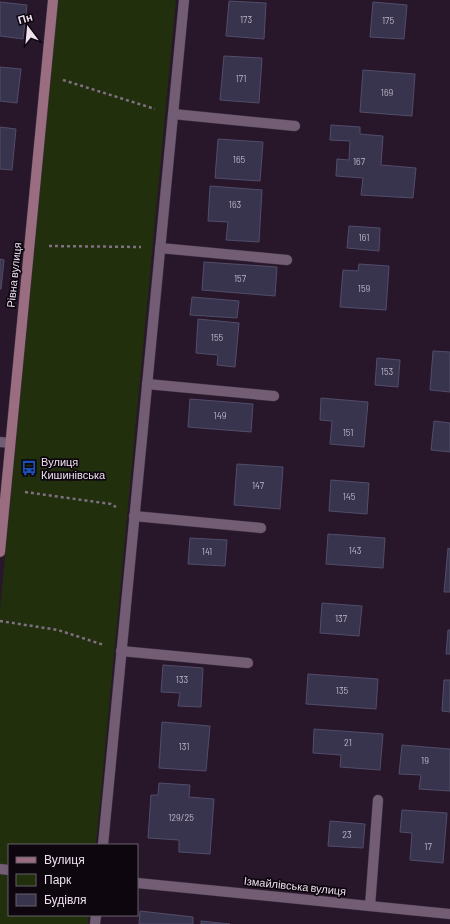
<svg xmlns="http://www.w3.org/2000/svg" width="450" height="924" font-family="Barlow,sans-serif">
  <rect width="100%" height="100%" fill="#28172b"/>
  <path fill="#212f0c" d="M58 0H176L96 845H9V915H89L88 924H0V609Z"/>
  <g fill="#38344e" stroke="#514d69">
    <path d="M229 1 266 3 264 39 226 36Z"/>
    <path d="M0 2 27 5 23 39 0 36Z"/>
    <path d="M373 2 407 5 404 39 370 37Z"/>
    <path d="M224 56 262 58 259 103 220 100Z"/>
    <path d="M0 67 21 69 17 103 0 101Z"/>
    <path d="M363 70 415 74 412 116 360 112Z"/>
    <path d="M331 125 360 127V134L383 136 381 165 416 168 413 198 361 195 363 178 336 176 337 159 349 160 350 141 330 140Z"/>
    <path d="M0 127 16 129 12 170 0 169Z"/>
    <path d="M218 139 263 142 260 181 215 178Z"/>
    <path d="M210 186 262 190 259 242 226 240 228 222 208 221Z"/>
    <path d="M349 226 380 228 379 251 347 248Z"/>
    <path d="M0 259 4 260 1 289H0Z"/>
    <path d="M204 262 277 267 275 296 202 290Z"/>
    <path d="M359 264 389 266 386 310 340 307 343 270 358 271Z"/>
    <path d="M192 297 239 301 237 318 190 315Z"/>
    <path d="M198 319 239 323 235 367 217 365 218 355 196 353Z"/>
    <path d="M433 351 450 352V392L430 390Z"/>
    <path d="M377 358 400 360 398 387 375 385Z"/>
    <path d="M321 398 368 402 364 447 330 444 332 421 320 420Z"/>
    <path d="M190 399 253 404 251 432 188 427Z"/>
    <path d="M434 421 450 423V452L431 450Z"/>
    <path d="M237 464 283 467 280 509 234 505Z"/>
    <path d="M331 480 369 483 367 514 329 511Z"/>
    <path d="M328 534 385 538 383 568 326 564Z"/>
    <path d="M190 538 227 540 225 566 188 564Z"/>
    <path d="M448 548 450 549V592H444Z"/>
    <path d="M322 603 362 606 359 636 320 633Z"/>
    <path d="M448 630H450V654H446Z"/>
    <path d="M163 665 203 668 201 707 178 706 180 693 161 692Z"/>
    <path d="M308 674 378 679 376 709 306 704Z"/>
    <path d="M444 680H450V712L442 711Z"/>
    <path d="M162 722 210 726 206 771 159 768Z"/>
    <path d="M314 729 383 734 380 770 340 767 341 755 313 753Z"/>
    <path d="M402 745 450 749V791L419 789 421 775 399 774Z"/>
    <path d="M159 783 190 785 189 797 214 799 210 854 179 852V840L148 838 151 795H158Z"/>
    <path d="M402 810 447 813 443 863 410 860 412 833 400 832Z"/>
    <path d="M330 821 365 824 363 848 328 846Z"/>
    <path d="M140 911 193 917V924H139Z"/>
    <path d="M201 921 230 924H201Z"/>
  </g>
  <g fill="none" stroke-linecap="round" stroke-linejoin="round">
    <defs>
      <g id="lane">
        <path d="M173 114 295 126"/>
        <path d="M160 248 287 260"/>
        <path d="M147 384 274 396"/>
        <path d="M134 516 261 528"/>
        <path d="M121 651 248 663"/>
        <path d="M103 845 184 0"/>
        <path d="M370 906 378 800"/>
        <path d="M95 924 96 915"/>
      </g>
      <g id="street">
        <path d="M0 442 10 443"/>
        <path d="M0 869 9 870"/>
        <path d="M137 883 450 914"/>
      </g>
      <path id="secondary" d="M0 552 53 0"/>
    </defs>
    <use href="#lane" stroke="#413443" stroke-width="11"/>
    <use href="#street" stroke="#413443" stroke-width="11"/>
    <use href="#secondary" stroke="#413443" stroke-width="11"/>
    <g stroke="#7f7082" stroke-width="2.5" stroke-dasharray="3 3" stroke-linecap="butt">
      <path d="M63 80 155 109"/>
      <path d="M49 246 141 247"/>
      <path d="M25 492 111 504 116 507"/>
      <path d="M0 621 58 630 104 645"/>
    </g>
    <use href="#lane" stroke="#725d75" stroke-width="10"/>
    <use href="#street" stroke="#725d75" stroke-width="10"/>
    <use href="#secondary" stroke="#9b6d81" stroke-width="10"/>
  </g>
  <defs>
    <symbol id="bus-bare" viewBox="-9 -9 18 18"><path d="M-5-6H5V4H4V6H2V4H-2V6H-4V4H-5ZM-3.5-4V0h7V-4ZM-3.5 1.2v1.5H-2V1.2ZM2 1.2v1.5H3.5V1.2Z" fill="#1a4fb4" stroke="#0d060e" stroke-width="2.5" paint-order="stroke"/></symbol>
  </defs>
  <g fill-rule="evenodd">
    <use href="#bus-bare" x="18" y="457" width="22" height="22"/>
  </g>
  <g text-anchor="middle" stroke-width="3.5" stroke-linejoin="round" paint-order="stroke">
    <g font-size="9" fill="#c0b6c7">
      <text x="246" y="23">173</text>
      <text x="388" y="24">175</text>
      <text x="241" y="82">171</text>
      <text x="387" y="96">169</text>
      <text x="239" y="163">165</text>
      <text x="359" y="165">167</text>
      <text x="235" y="208">163</text>
      <text x="364" y="241">161</text>
      <text x="240" y="282">157</text>
      <text x="364" y="292">159</text>
      <text x="217" y="341">155</text>
      <text x="387" y="375">153</text>
      <text x="220" y="419">149</text>
      <text x="348" y="436">151</text>
      <text x="258" y="489">147</text>
      <text x="349" y="500">145</text>
      <text x="355" y="554">143</text>
      <text x="207" y="555">141</text>
      <text x="341" y="622">137</text>
      <text x="182" y="683">133</text>
      <text x="342" y="694">135</text>
      <text x="348" y="746">21</text>
      <text x="184" y="750">131</text>
      <text x="425" y="764">19</text>
      <text x="181" y="821">129/25</text>
      <text x="347" y="838">23</text>
      <text x="428" y="850">17</text>
    </g>
    <g font-size="11" fill="#ede1ef" stroke="#0d060e">
      <text transform="translate(14 275) rotate(-84)" y="4">Рівна вулиця</text>
      <text transform="translate(295 886) rotate(6)" y="4">Ізмайлівська вулиця</text>
    </g>
    <g font-size="11" fill="#ede1ef" stroke="#0d060e" text-anchor="start">
      <text x="41" y="466">Вулиця<tspan x="41" dy="13">Кишинівська</tspan></text>
    </g>
  </g>
  <rect x="8" y="844" width="130" height="72" fill="#0d060e" stroke="#675e68"/>
  <rect x="16" y="857" width="20" height="6" fill="#9b6d81" stroke="#675e68"/>
  <text x="44" y="864" font-size="12" fill="#ede1ef">Вулиця</text>
  <rect x="16" y="874" width="20" height="12" fill="#212f0c" stroke="#675e68"/>
  <text x="44" y="884" font-size="12" fill="#ede1ef">Парк</text>
  <rect x="16" y="894" width="20" height="12" fill="#38344e" stroke="#675e68"/>
  <text x="44" y="904" font-size="12" fill="#ede1ef">Будівля</text>
  <g transform="translate(28 28) rotate(344)" stroke="#0d060e" stroke-width="3" paint-order="stroke">
  <path d="M0-3L7 15L0 10L-7 15Z" fill="#ede1ef"/>
  <text y="-6" font-size="11" font-weight="bold" text-anchor="middle" fill="#ede1ef">Пн</text>
  </g>
</svg>
